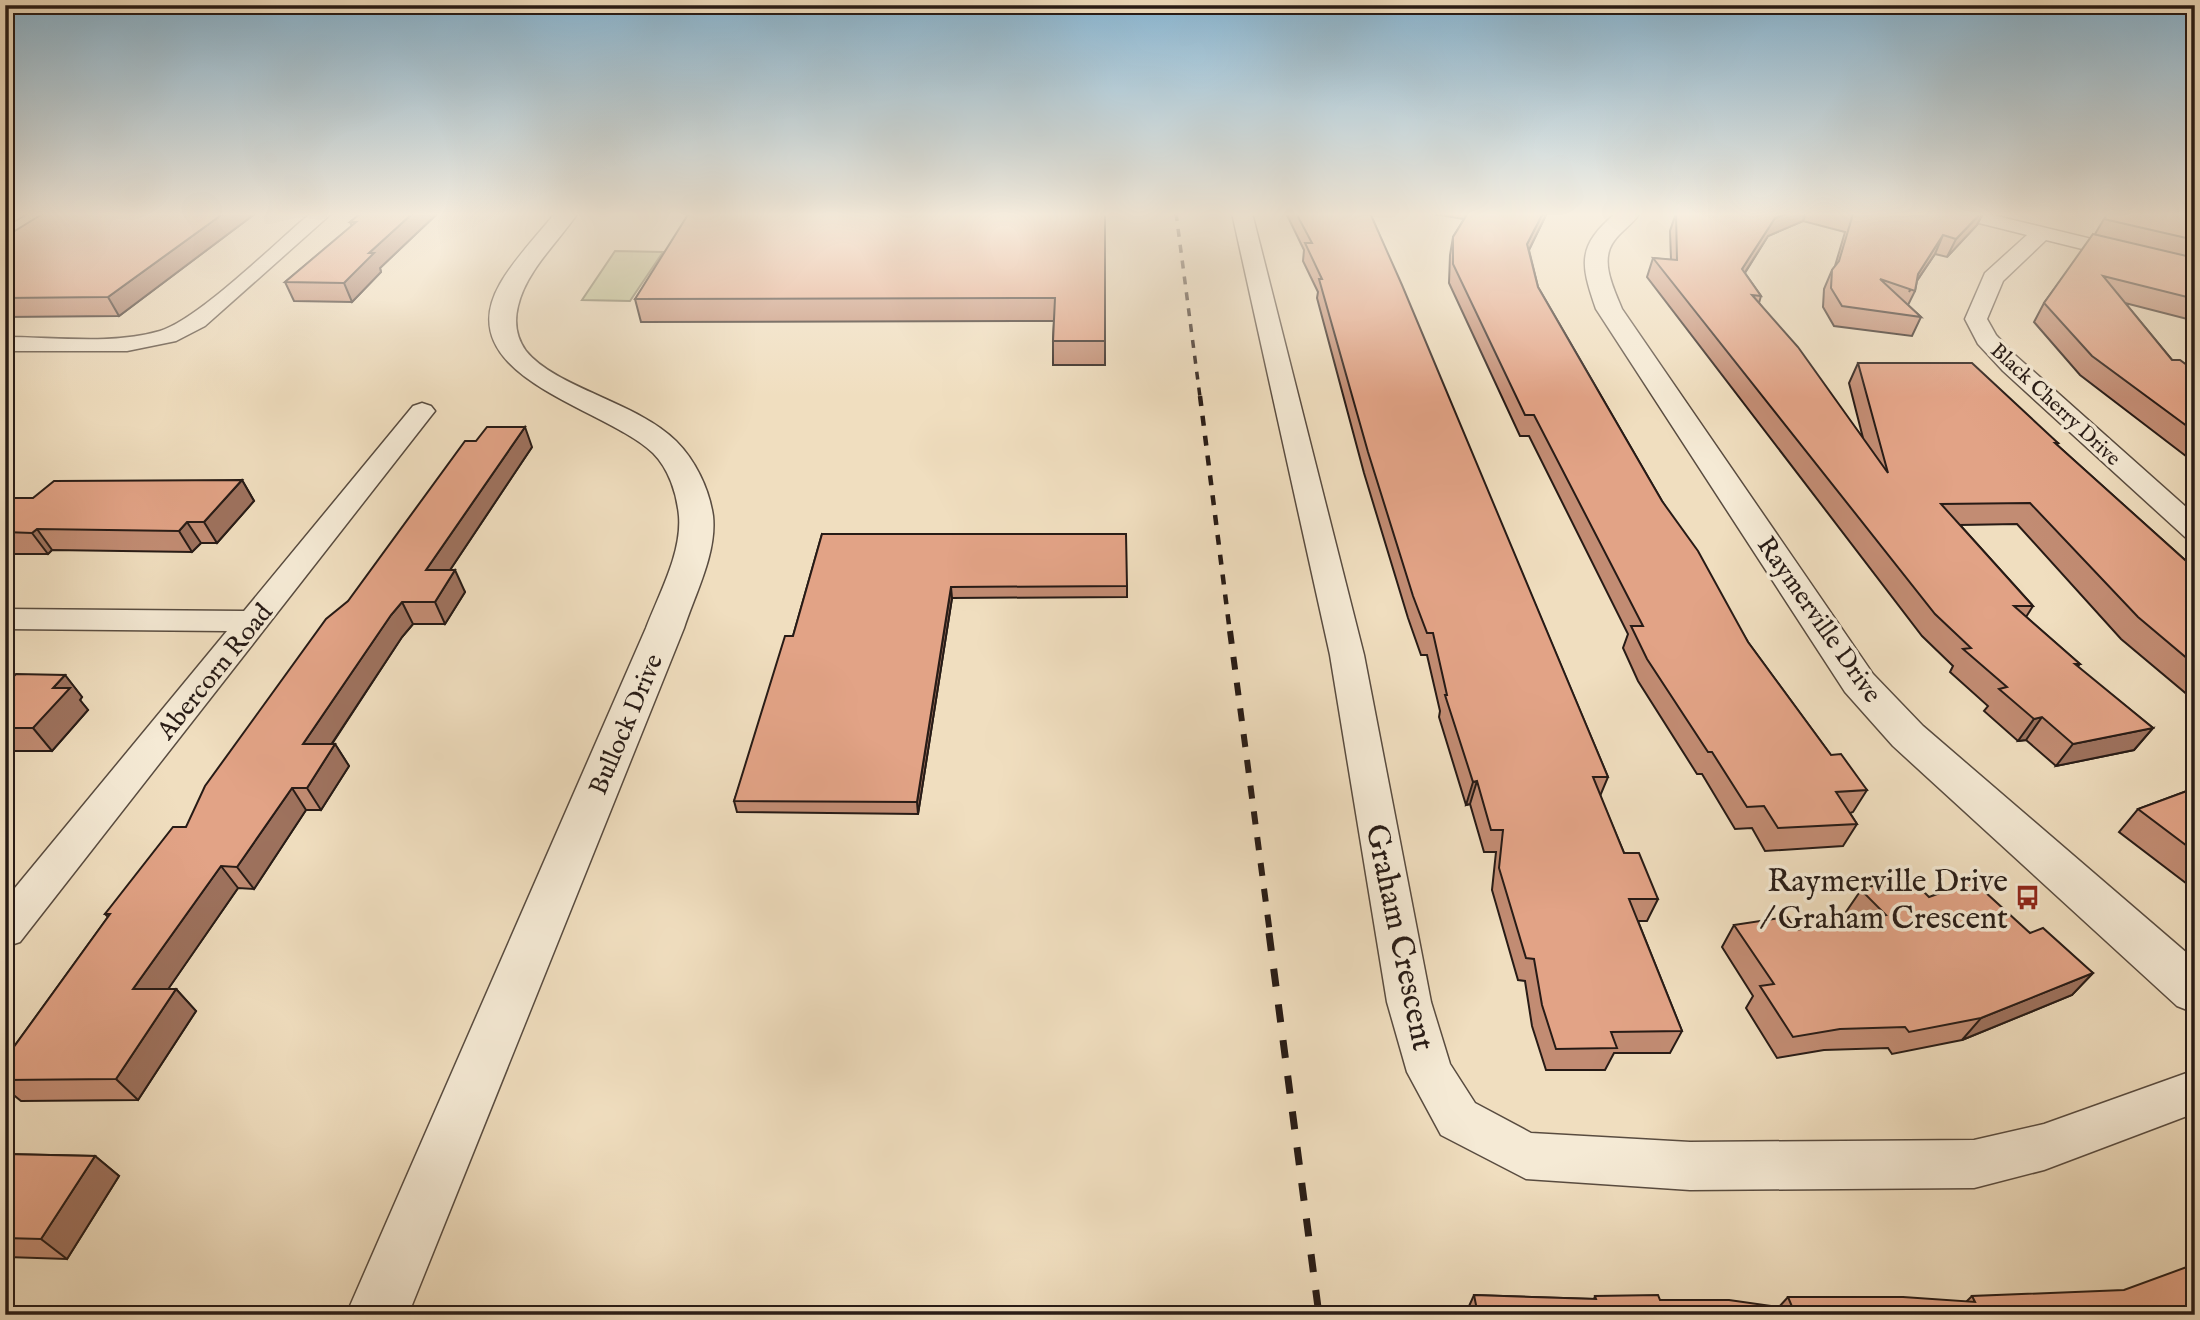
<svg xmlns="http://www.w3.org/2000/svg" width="2200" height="1320" font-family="'IM FELL English',serif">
  <rect width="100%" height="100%" fill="#f0debf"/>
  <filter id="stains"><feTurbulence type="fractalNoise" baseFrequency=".00286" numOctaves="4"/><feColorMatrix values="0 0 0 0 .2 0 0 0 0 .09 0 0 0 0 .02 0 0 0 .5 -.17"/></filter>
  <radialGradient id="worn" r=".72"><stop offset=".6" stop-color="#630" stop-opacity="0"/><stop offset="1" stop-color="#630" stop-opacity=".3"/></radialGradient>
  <path fill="#bcc190" stroke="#726e53" stroke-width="2" d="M615 251 663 252 630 301 582 300Z"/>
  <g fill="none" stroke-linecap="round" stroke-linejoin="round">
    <defs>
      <g id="minor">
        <path d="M5 213H28L5 226Z"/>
        <path d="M311 213H332L205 326 176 341 127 351H5V337C55 337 112 345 160 331 199 319 276 242 311 213Z"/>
        <path d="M1232 213H1252L1364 655 1431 1002 1450 1064 1475 1103 1531 1133 1690 1142 1974 1140 2044 1124 2195 1070V1113L2044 1170 1974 1188 1690 1190 1526 1179 1441 1135 1407 1072 1387 1002 1330 655Z"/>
        <path d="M1952 213H1984L2195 264V277L2046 240 2003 281 1987 319 1996 335 2015 355 2195 515V540L2185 537 2003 371 1978 344 1965 319 1985 273 2027 235 1955 217Z"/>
        <path d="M422 403 431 406 435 411 431 416 20 942 5 947V900L227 631 5 629V609L244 611 413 406Z"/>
      </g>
      <g id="tertiary">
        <path d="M555 213H578C558 242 526 271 518 306 514 322 516 337 526 351 556 388 637 402 676 441 695 460 709 488 713 516 717 553 695 594 684 628L408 1315H346L646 628C659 594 682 553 679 516 677 494 669 469 653 453 605 407 447 377 500 284 514 259 537 236 555 213Z"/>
        <path d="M1616 213H1640C1633 224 1622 230 1614 241 1599 261 1614 289 1622 309L1873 674 1923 726 2195 960V1013L2177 1006 1893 746 1845 692 1596 309C1580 263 1577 246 1616 213Z"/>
      </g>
    </defs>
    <use href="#minor" stroke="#594c40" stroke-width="3"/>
    <use href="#tertiary" stroke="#594c40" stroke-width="3"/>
    <use href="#minor" fill="#f5ead5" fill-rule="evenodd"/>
    <use href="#tertiary" fill="#f5ead5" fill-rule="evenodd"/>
    <path stroke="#271b16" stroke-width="3.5" stroke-dasharray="8 8" stroke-linecap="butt" d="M1176 213 1200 397"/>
    <path stroke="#271b16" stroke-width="4.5" stroke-dasharray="10 10" stroke-linecap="butt" d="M1200 396 1230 633"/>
    <path stroke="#271b16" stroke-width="6" stroke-dasharray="13 13" stroke-linecap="butt" d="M1230 631 1270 934"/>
    <path stroke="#271b16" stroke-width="7" stroke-dasharray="18 18" stroke-linecap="butt" d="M1269 933 1319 1315"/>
  </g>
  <g fill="#c28c73" stroke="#271b16" stroke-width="2">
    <path d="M256 213 119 316 5 317V237Z"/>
    <path d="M361 213H438L380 268 381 272 352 302 294 301 285 282 352 226 350 222Z"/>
    <path d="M1105 213V365H1053V341L1054 321 641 322 635 299Z"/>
    <path d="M1286 213H1370L1608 777 1600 796 1624 853 1658 899 1647 921H1638L1682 1031 1670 1053H1614L1605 1070H1546L1532 1026 1525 981 1518 980 1492 890 1496 852H1484L1470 804 1466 805 1439 717 1440 711 1427 655H1421L1408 618 1364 473 1317 298 1318 292 1303 261 1304 250Z"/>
    <path d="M1428 213H1547L1529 250 1538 287 1662 501 1748 642 1831 755 1867 790 1853 812 1850 813 1857 824 1843 846 1765 851 1752 828 1735 829 1702 774H1697L1638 681 1623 648 1628 634 1529 436H1520L1449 283 1450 255 1453 237 1464 219Z"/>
    <path d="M1676 213H1983L1977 225 1947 257 1935 254 1917 281 1915 291 1908 305 1921 317 1912 336 1834 326 1823 307 1824 289 1832 270 1835 266 1845 232 1803 221 1768 236 1745 273 1761 296 1759 303 1863 438 1849 383 1858 363 2058 443 2057 445 2195 569V701L2121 639 2017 524 1960 525 2033 606 2026 617 2080 664 2077 667 2153 728 2134 750 2056 766 2026 740 2018 741 1984 711 1988 706 1950 672 1953 666 1922 636 1647 277 1653 258 1671 260 1670 231Z"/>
    <path d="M2195 213V321L2125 303 2172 360 2195 371V463L2080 375 2034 322 2044 303 2095 234 2104 219Z"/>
    <path d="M532 447 450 570 465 592 445 624H413L402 637 332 744H335L349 766 321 810H306L254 889 238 888 168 989H176L196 1011 138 1100 21 1101 5 1088V1065L10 1057 8 1055 108 917 105 914 186 827Z"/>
    <path d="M242 480 254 501 217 543H201L192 552 52 550 48 554H5V498H33Z"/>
    <path d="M822 534 1127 586V597L952 598 918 814 737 812 734 801 793 636Z"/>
    <path d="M65 675 82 697 80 700 88 710 52 751H5V680Z"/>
    <path d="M2195 788V890L2119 832 2138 809Z"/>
    <path d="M1861 890 1929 897 2030 933 2093 973 2072 995 1962 1040 1892 1054 1888 1048 1824 1050 1777 1058 1746 1008 1753 996 1722 947 1734 925 1796 930 1854 920 1846 912Z"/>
    <path d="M5 1154 95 1156 119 1176 67 1259 7 1257 5 1259Z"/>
    <path d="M1474 1295 1594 1299 1595 1296 1779 1307 1788 1297 1966 1302 1972 1296 2195 1315H1465Z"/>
  </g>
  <g fill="#9e725e" stroke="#271b16" stroke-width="2">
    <path d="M224 213H256L119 316 108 297Z"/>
    <path d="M413 213H438L380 268 381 272 352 302 344 283 369 253Z"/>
    <path d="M1543 213H1547L1523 262 1527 244Z"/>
    <path d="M1788 213H1806L1803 221 1768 236 1735 288 1742 269 1775 218Z"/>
    <path d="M1981 213H1983L1977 225 1947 257 1956 239Z"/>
    <path d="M1943 235 1935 254 1909 292 1918 274Z"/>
    <path d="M525 427 532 447 436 591 426 570Z"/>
    <path d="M242 480 254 501 217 543 204 522Z"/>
    <path d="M187 522 201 543 192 552 179 531Z"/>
    <path d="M37 529 52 550 48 554 32 533Z"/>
    <path d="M455 570 465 592 445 624 435 602Z"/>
    <path d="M951 587 952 598 918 814 917 802Z"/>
    <path d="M402 602 413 624 402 637 317 766 303 744 391 615Z"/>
    <path d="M65 675 82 697 80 700 88 710 52 751 33 728 53 688Z"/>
    <path d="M2042 717 2026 740 2018 741 2034 719Z"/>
    <path d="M2153 728 2134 750 2056 766 2073 744Z"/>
    <path d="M335 744 349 766 321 810 307 788Z"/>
    <path d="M1477 781 1470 804 1466 805 1473 782Z"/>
    <path d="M292 788 306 810 254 889 237 867Z"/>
    <path d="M221 866 238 888 153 1011 133 989Z"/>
    <path d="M2093 973 2072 995 1962 1040 1981 1018Z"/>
    <path d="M176 989 196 1011 138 1100 116 1079Z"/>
    <path d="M95 1156 119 1176 67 1259 41 1239Z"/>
  </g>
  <g fill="#e2a386" stroke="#271b16" stroke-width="2">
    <path d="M44 213H224L108 297 5 298V237Z"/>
    <path d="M361 213H413L369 253H374L344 283 285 282 356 222H350Z"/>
    <path d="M689 213H1105V341H1053L1055 298 635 299Z"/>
    <path d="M1296 213H1370L1402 285 1608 777H1593L1624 853H1639L1658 899H1629L1682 1031 1611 1032 1617 1048 1556 1049 1542 1005 1534 959 1526 958 1499 868 1503 830H1491L1477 781 1473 782 1445 695H1447L1433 633H1427L1413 596 1368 452 1319 279H1322L1305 243H1312Z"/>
    <path d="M1468 213H1543L1527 244 1538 287 1662 501 1698 551 1748 642 1831 755 1841 754 1867 790 1836 792 1857 824 1778 828 1764 806 1747 807 1712 752H1708L1647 659 1631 626H1643L1534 415H1525L1453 264V237Z"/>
    <path d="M1676 213H1788L1775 218 1742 269 1761 296 1752 295 1798 347 1888 473 1858 363H1972L2058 443H2055L2195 569V665L2138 617 2030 503 1941 504 2033 606H2014L2080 664H2075L2153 728 2073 744 2042 717 2034 719 1999 689 2007 687 1963 649 1971 648 1935 614 1653 258 1677 260Z"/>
    <path d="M1847 213H1981L1956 239 1943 235 1918 274 1915 291 1880 279 1921 317 1842 306 1831 288 1832 270 1839 261 1853 214Z"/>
    <path d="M2108 213H2195V240L2104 219Z"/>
    <path d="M2093 234 2195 258V299L2103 276 2172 360H2180L2195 371V432L2092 356 2044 303Z"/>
    <path d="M487 427H525L426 570H455L435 602H402L391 615 303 744H335L307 788H292L237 867 221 866 133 989H176L116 1079 5 1080V1065L11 1056 8 1055 110 914H105L173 827H186L205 786 326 619 348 601 465 441H476Z"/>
    <path d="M242 480 204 522H187L179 531 37 529 32 533 5 532V498H33L54 481Z"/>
    <path d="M822 534H1126L1127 586 951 587 917 802 734 801 785 636H793Z"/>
    <path d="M16 674 65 675 53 688H70L33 728H5V680H10Z"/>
    <path d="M2195 788V852L2138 809Z"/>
    <path d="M1906 874 1929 897 1973 881 2030 933 2043 928 2093 973 1981 1018 1909 1032 1905 1027 1840 1029 1793 1037 1760 986 1774 984 1734 925 1787 917 1796 930 1886 915 1861 890Z"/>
    <path d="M5 1154 95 1156 41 1239 5 1238Z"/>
    <path d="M2195 1264V1315H1478L1474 1295 1596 1299 1595 1296 1658 1295 1660 1300H1729L1793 1309 1788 1297H1903L1975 1302 1972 1296 2124 1290Z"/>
  </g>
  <linearGradient id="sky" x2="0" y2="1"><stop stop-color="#89b7d4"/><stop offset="0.54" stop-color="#f8f0e2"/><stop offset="1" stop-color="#f8f0e2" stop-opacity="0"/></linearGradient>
  <rect width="2200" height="397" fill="url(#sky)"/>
  <defs>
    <symbol id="bus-bare" viewBox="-9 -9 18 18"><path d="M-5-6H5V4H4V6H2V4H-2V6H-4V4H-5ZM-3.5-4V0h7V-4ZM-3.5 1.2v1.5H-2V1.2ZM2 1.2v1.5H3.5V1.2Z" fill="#8f2418" stroke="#f5ead5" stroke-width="2.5" paint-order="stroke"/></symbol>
  </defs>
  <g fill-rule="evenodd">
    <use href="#bus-bare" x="2010" y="880" width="35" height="35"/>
  </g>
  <g text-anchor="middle" stroke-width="7" stroke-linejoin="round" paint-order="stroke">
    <g font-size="21" fill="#271b16" stroke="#f5ead5">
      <text transform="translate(2056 404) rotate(43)" y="7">Black Cherry Drive</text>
    </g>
    <g font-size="26" fill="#271b16" stroke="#f5ead5">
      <text transform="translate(1820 619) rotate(55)" y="9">Raymerville Drive</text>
      <text transform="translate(214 671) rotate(-51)" y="9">Abercorn Road</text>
      <text transform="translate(625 724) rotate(-67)" y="9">Bullock Drive</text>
    </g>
    <g font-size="32" fill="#271b16" stroke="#f5ead5" text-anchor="end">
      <text x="2008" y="891">Raymerville Drive<tspan x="2008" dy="37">/ Graham Crescent</tspan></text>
    </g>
    <g font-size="32" fill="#271b16" stroke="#f5ead5">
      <text transform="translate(1401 937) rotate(78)" y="11">Graham Crescent</text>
    </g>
  </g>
  <rect width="2200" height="1320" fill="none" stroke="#f0debf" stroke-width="28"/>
  <rect x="7" y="7" width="2186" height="1306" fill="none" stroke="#271b16" stroke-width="3.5"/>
  <rect x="14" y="14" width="2172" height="1292" fill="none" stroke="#271b16" stroke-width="2"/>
  <rect width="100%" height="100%" filter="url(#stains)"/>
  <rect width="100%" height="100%" fill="url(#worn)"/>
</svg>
